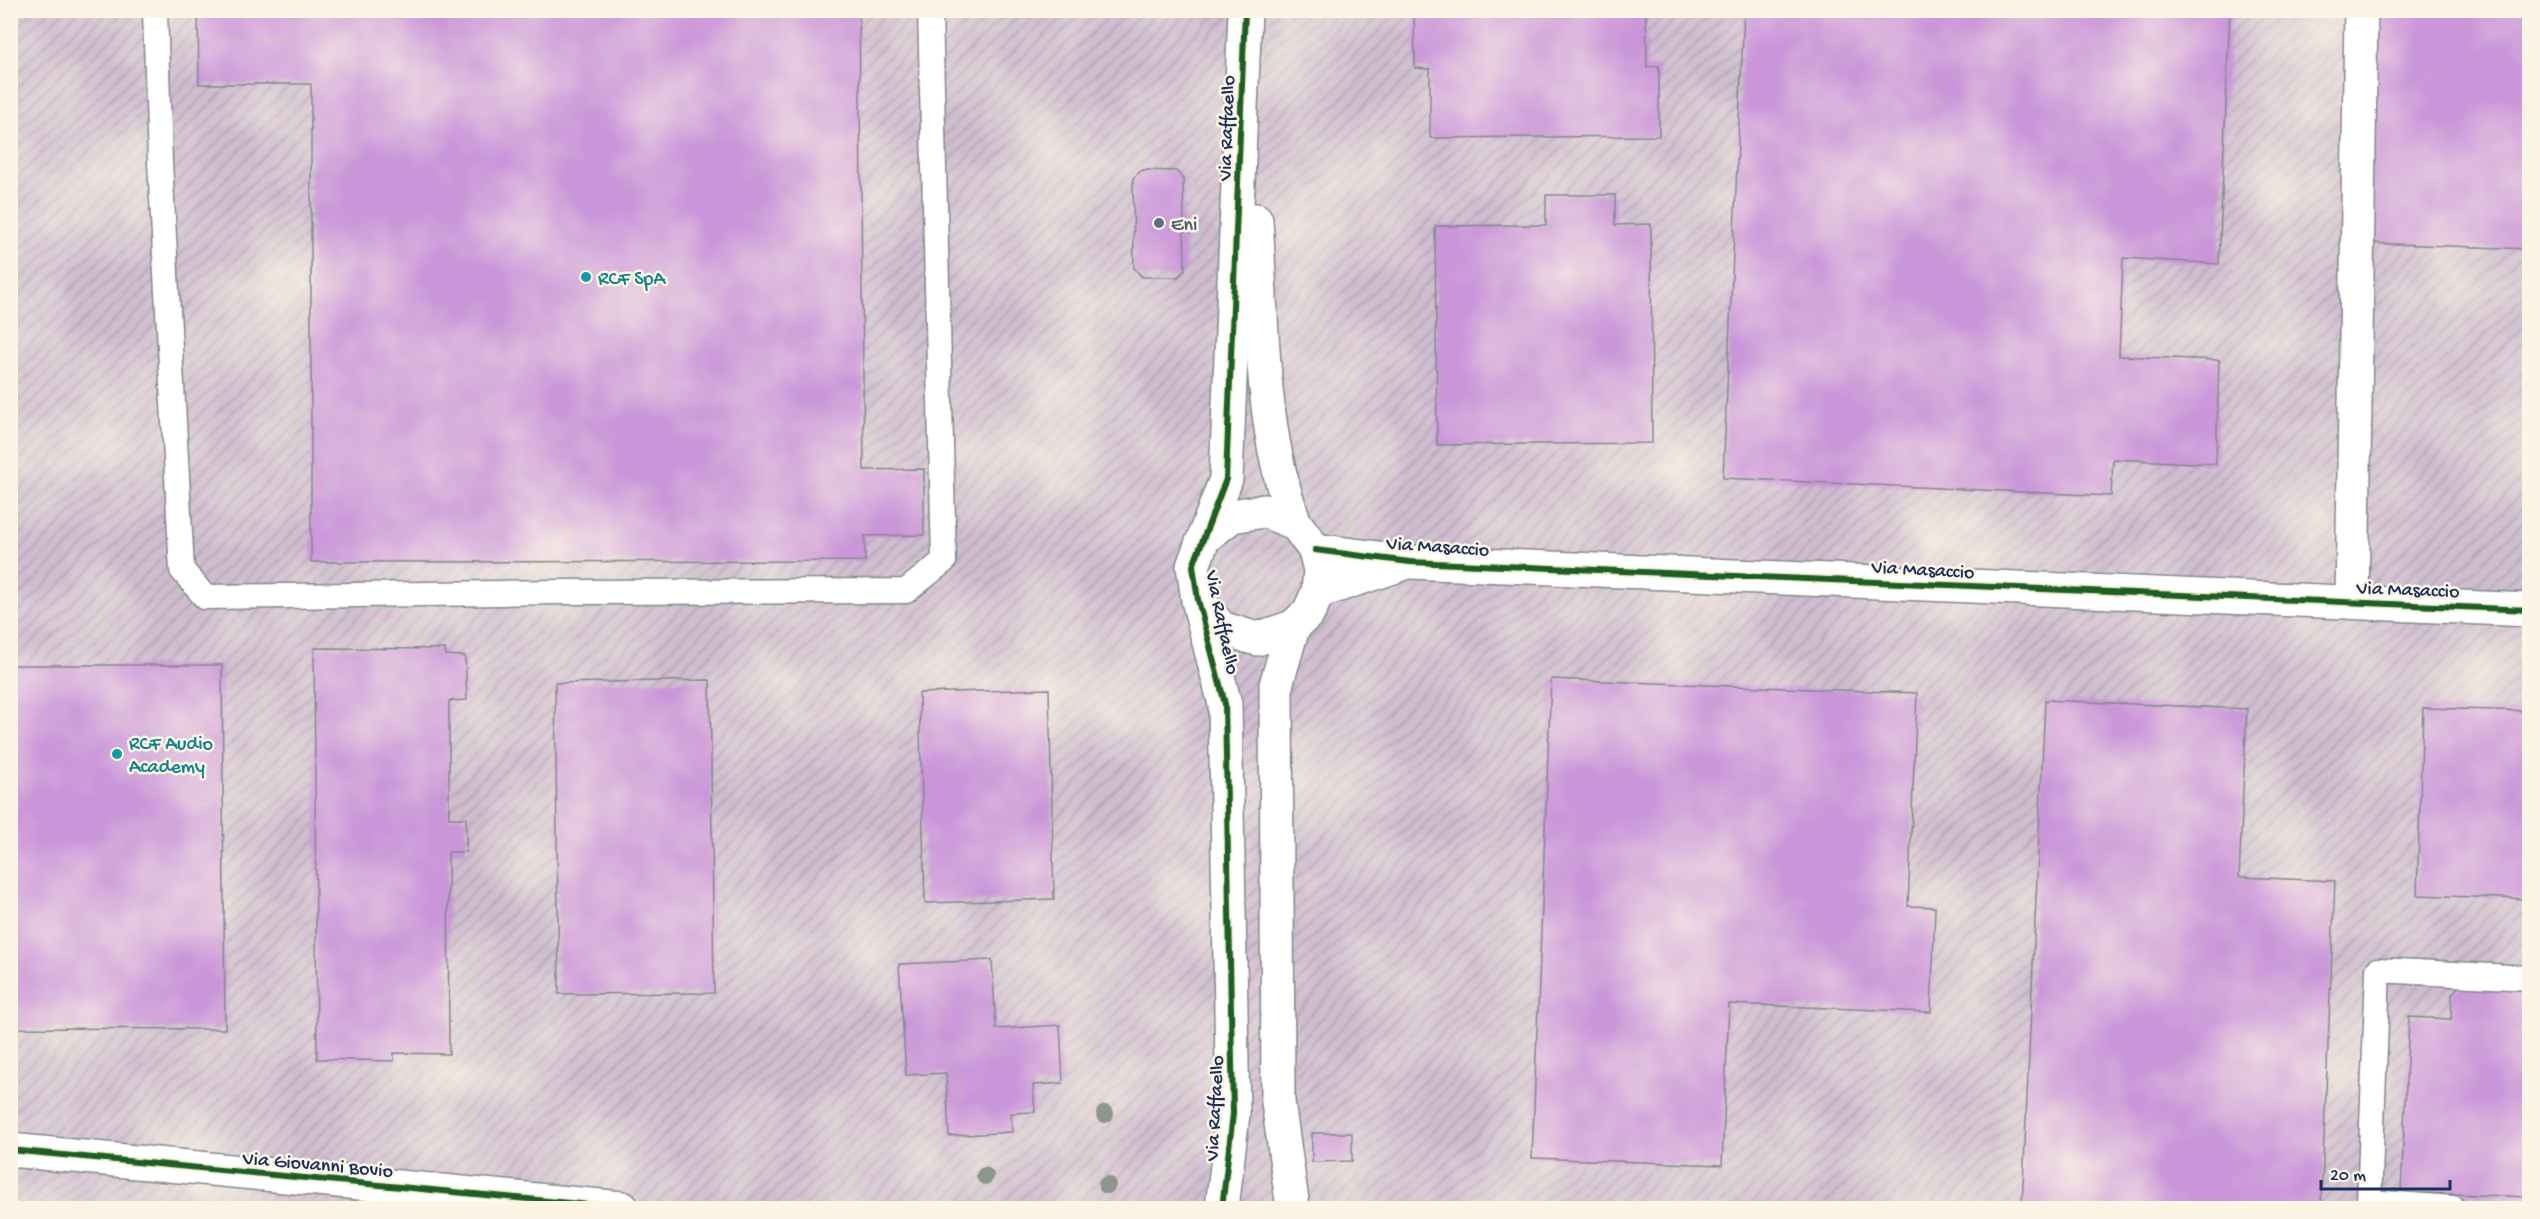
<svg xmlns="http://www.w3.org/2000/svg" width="2540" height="1219" font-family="'Gochi Hand',sans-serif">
  <defs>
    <pattern id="industrial-furrows" width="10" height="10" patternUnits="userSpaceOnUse" patternTransform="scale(1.5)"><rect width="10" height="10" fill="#cfbdcf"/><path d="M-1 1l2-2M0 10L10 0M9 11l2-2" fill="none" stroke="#a79aab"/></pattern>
  </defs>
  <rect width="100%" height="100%" fill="#fcf5e5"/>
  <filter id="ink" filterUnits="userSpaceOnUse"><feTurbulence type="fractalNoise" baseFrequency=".0167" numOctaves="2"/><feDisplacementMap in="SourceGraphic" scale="12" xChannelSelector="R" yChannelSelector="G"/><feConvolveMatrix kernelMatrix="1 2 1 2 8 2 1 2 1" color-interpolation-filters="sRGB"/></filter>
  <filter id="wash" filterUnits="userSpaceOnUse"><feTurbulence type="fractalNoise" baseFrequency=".008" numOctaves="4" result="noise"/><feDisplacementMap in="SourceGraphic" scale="24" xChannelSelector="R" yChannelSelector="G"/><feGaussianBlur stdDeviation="1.35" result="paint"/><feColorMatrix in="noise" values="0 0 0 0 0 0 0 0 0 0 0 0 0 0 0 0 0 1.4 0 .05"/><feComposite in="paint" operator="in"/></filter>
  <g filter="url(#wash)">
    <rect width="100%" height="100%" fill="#e9e1be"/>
    <rect fill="url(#industrial-furrows)" x="11" y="11" width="2518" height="1197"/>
    <g id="blocks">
      <g fill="#ca96d9">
        <path d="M198 10H859L864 470 924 469V535L865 536V561L311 562V84H199Z"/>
        <path d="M1414 10H1646L1647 67 1659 66V136L1430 138V69L1415 68Z"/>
        <path d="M1744 10H2230L2219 264 2123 258 2119 356 2219 360 2216 464 2113 459 2111 496 1723 478Z"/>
        <path d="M2374 10H2530V249L2368 243Z"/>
        <path d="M1142 170 1176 171 1183 178 1185 270 1178 277H1142L1134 268 1133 178Z"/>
        <path d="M1546 195H1615V225L1651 224 1652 443 1437 445 1435 226 1546 225Z"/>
        <path d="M314 648 445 649 446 655 465 656 467 700 449 701V818H466V852H448L449 1054 394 1053V1061L317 1059Z"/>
        <path d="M10 665H222L225 1029 10 1028Z"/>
        <path d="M1551 679 1917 693 1908 906 1935 907 1931 1012 1729 1004 1722 1165 1532 1158Z"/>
        <path d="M710 680 714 993 559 994 555 683Z"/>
        <path d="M1049 689 1054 899 925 903 919 693Z"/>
        <path d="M2045 700 2247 709 2239 877 2335 881 2321 1208H2022Z"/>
        <path d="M2423 708 2530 711V899L2417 895Z"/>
        <path d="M992 960 996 1029 1060 1025 1063 1083 1033 1085 1035 1112 1011 1113 1012 1132 949 1136 946 1073 906 1075 899 964Z"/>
        <path d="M2461 986 2530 990V1197L2401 1192 2409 1017 2451 1019 2452 994Z"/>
        <path d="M1312 1133H1352V1161L1312 1162Z"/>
      </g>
    </g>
  </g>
  <g filter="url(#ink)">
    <use href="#blocks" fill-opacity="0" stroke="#82888e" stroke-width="1.5"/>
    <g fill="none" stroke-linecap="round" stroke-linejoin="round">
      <defs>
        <g id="lane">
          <path d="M155 10 160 162 182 570 205 597 562 592 906 591 944 561 930 10"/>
          <path d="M2453 1208 2369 1202 2378 970 2530 978"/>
        </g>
        <g id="street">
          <path d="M1256 220C1263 321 1259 428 1295 523"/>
          <path d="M1315 550 1410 562 2530 610"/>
          <path d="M1318 592 1402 564"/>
          <path d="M1199 601 1221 628 1257 639 1293 627 1309 612 1318 592 1320 570 1315 550 1295 523 1264 511 1232 516 1206 536"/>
          <path d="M2352 602 2361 10"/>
          <path d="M1293 627 1276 685 1278 1102 1293 1208"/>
          <path d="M10 1150 622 1208"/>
          <path d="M1222 1208 1233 1114 1225 704 1198 600 1193 566 1226 479 1245 10"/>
        </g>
      </defs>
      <use href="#lane" stroke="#82888e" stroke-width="27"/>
      <use href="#street" stroke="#82888e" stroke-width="36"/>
      <use href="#lane" stroke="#fff" stroke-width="24"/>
      <use href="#street" stroke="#fff" stroke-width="33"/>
      <defs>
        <g id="cycleway">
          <path d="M1315 550 1410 562 2530 610"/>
          <path d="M10 1150 622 1208"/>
          <path d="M1222 1208 1233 1114 1225 704 1198 600 1193 566 1226 479 1245 10"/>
        </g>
      </defs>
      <use href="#cycleway" stroke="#fcf5e5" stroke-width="10"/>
      <use href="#cycleway" stroke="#1b5e20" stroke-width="6"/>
    </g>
    <g fill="#8c968e">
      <circle cx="1105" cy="1114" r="9"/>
      <circle cx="985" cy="1176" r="9"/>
      <circle cx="1107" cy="1185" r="9"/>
    </g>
  </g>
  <circle fill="#5c6f8a" stroke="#fcf5e5" stroke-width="2" cx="1159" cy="223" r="6"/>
  <g fill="#0f9aa8" stroke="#fcf5e5" stroke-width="2">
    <circle cx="586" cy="277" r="6"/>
    <circle cx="117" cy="754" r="6"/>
  </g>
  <g text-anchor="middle" stroke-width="5" stroke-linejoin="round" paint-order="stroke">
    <g font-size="20" fill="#1b2f5e" stroke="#fcf5e5">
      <text transform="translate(1225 128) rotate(-88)" y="7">Via Raffaello</text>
      <text transform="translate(1438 545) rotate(4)" y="7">Via Masaccio</text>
      <text transform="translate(1923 568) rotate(3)" y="7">Via Masaccio</text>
      <text transform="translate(2408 588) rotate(2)" y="7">Via Masaccio</text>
      <text transform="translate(1224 622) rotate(78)" y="7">Via Raffaello</text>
      <text transform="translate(1213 1108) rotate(-87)" y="7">Via Raffaello</text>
      <text transform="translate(318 1163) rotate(5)" y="7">Via Giovanni Bovio</text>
    </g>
    <g font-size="20" fill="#4e5e75" stroke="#fcf5e5" text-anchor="start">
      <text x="1171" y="230">Eni</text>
    </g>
    <g font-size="20" fill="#0d838f" stroke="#fcf5e5" text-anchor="start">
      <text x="598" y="284">RCF SpA</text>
      <text x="129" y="749">RCF Audio<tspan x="129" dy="23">Academy</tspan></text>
    </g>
  </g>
  <rect width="2540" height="1219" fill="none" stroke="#fcf5e5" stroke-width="36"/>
  <path d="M2321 1180v9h129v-9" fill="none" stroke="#1b2f5e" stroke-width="3"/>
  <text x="2330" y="1180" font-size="18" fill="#1b2f5e" stroke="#fcf5e5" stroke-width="4.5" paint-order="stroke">20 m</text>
</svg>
